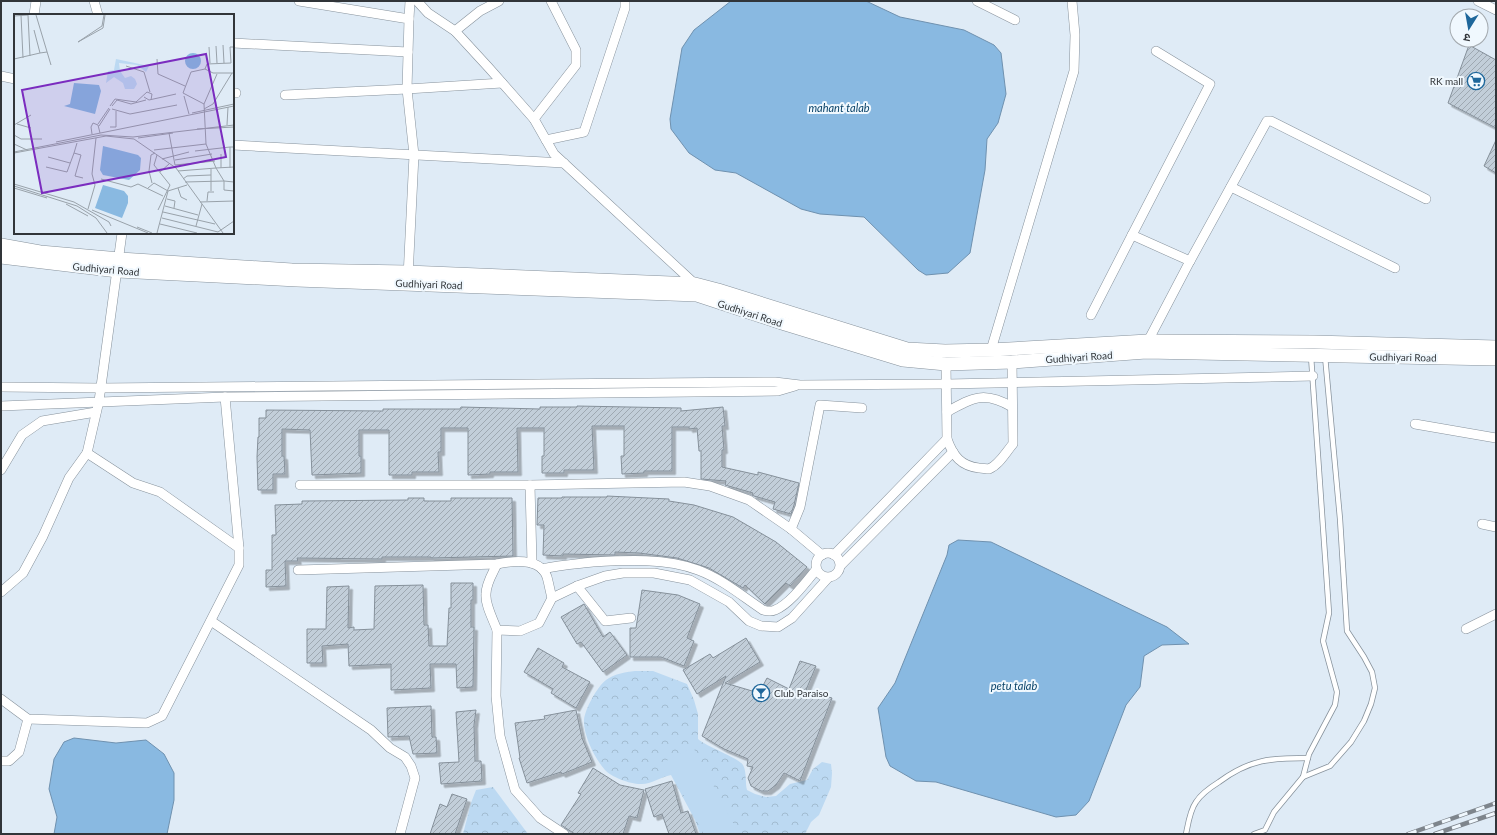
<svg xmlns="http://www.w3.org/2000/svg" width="1497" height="835" font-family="Lato,'Noto Sans Devanagari',sans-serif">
  <defs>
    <pattern id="park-crowns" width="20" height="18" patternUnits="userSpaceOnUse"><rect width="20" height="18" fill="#bcd9f2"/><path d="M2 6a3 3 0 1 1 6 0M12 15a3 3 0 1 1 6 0" fill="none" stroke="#a2bbd0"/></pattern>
    <pattern id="building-hatch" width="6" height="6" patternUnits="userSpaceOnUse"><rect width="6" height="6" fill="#c2ced9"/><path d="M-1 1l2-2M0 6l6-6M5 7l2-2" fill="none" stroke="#9ea8b1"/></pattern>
    <filter id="shadow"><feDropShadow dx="3.5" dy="3.5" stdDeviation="0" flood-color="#0004"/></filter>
  </defs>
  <rect width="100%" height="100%" fill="#dfebf6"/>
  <g fill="url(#park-crowns)">
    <path d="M635 671H653L687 684 694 700 698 714V739C707 747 739 758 743 765 747 772 745 783 747 790L755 794 766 797 776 796 790 784 807 780 813 769 822 762 831 764 832 773 831 787 819 815 811 822 805 834H700L695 820 671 775C661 777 651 784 642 784 632 785 611 777 605 770 595 759 583 735 584 720 585 709 597 687 606 680 614 674 625 672 635 671Z"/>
    <path d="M493 787 528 834H463L471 803 476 790Z"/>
  </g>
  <path fill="#bcd9f2" d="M693 747 739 834H704L666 761Z"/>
  <g fill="#89b9e1" stroke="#6f91af">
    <path d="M731 1H866L900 17 964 30 994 45 1001 53 1006 94 998 123 987 139 985 170 970 253 948 273 926 275 918 270 864 217 820 214 801 209 736 173 715 170 689 153 671 129 670 119 682 48 694 30Z"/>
    <path d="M958 540 991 542 1167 627 1189 644 1162 645 1144 656 1140 687 1126 705 1089 801 1076 815 1056 817 936 782 916 781 890 766 886 757 878 708 895 683 947 555 949 545Z"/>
    <path d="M74 738 116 743 146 740 164 754 174 773V800L167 834H54L57 817 49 789 54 759 64 742Z"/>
  </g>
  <g fill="url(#building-hatch)" stroke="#85909a" filter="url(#shadow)">
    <path d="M1469 45 1496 60V128L1448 103Z"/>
    <path d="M1496 140V173L1484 166Z"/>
    <path d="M577 406 681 408V411L723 407 725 426H722L724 450H722V467L758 475V472L799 483 794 505 791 514 773 509 775 502 754 496 752 495 753 493 725 485 726 481 701 479V451H699L697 428 689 429V427H672V471H644V473L622 474 621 456H624V426H592L594 470H564V473H542V456H544V428H517L518 472H490V474L468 475V428H441V452H438L439 472H412V475H389V430H359V456H361V473L312 475 310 430 282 429V456H284L285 474H273V490H258L257 457 258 437H259V418H266V410L383 411V409H460L461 407 540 409V407H577Z"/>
    <path d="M607 496 669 499V501L694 505 733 517 776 542 807 567 790 586 786 583 765 604 745 585 743 588 709 568 677 558 639 553 615 552V555L563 554V556L543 555 544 525H537L538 498H562V497H607Z"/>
    <path d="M408 498H424V501H451V498H512L513 556 431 558V557H382V559L297 558 298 561H285L286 586 266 587V570H272V535H276L275 505 302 504V501L408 500Z"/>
    <path d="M451 583H473V600H471V627H474L473 687 457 688 456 664H430L431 688 391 690V664L349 666 348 644 322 646 323 663H307V629H326L327 587 349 586 348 628 354 627V630L374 629 375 586 423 585 424 625H428L429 646H447L449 608H451Z"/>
    <path d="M642 590 678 595 700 604 687 638 694 641 684 666 661 657H630V628H636Z"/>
    <path d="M584 604 603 637 610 632 627 655 603 672 581 642 577 644 561 617Z"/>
    <path d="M746 638 760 662 725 683 759 693 767 678 789 689 800 661 816 666 806 690 832 698 800 781 784 773 776 785 768 791H761L751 786 748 778 753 767 747 766 748 759 724 749 702 736 726 676 697 694 683 670 710 654 713 658Z"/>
    <path d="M538 648 564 663 562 667 590 682 576 708 551 693 553 689 524 672Z"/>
    <path d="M431 706 432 737H436L437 753 413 754 409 736 388 737 387 708Z"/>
    <path d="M476 710 474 725 475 761H481L482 781 441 784 439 763 459 762 456 712Z"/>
    <path d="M576 710 582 738 592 762 562 774 561 772 527 783 519 758H520L515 723 545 719 544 716Z"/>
    <path d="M593 768 620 785 644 790 637 818 629 816 623 834H575L561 825 581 794 578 793Z"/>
    <path d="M672 781 681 813 688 811 696 834H669L662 814 654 817 645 789Z"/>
    <path d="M452 794 467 799 455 834H430L440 804 447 807Z"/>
  </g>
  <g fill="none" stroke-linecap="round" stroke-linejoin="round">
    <defs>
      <g id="lane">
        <path d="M1303 777 1330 766 1351 742 1364 721 1371 704 1375 688 1372 672 1364 657 1347 631 1340 519 1325 356"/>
        <path d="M1186 834C1188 824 1190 810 1196 802 1201 794 1211 787 1219 782 1250 759 1271 758 1308 758"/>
        <path d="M1254 834 1265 830 1274 812 1303 777 1309 754 1335 705 1337 692 1323 641 1329 613 1311 356"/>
      </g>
      <g id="street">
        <path d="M94 1 98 15"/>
        <path d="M299 1 409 19 407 89 414 155 408 277"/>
        <path d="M417 1 428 13 455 31 489 68 534 119 554 154 695 284 696 286"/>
        <path d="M977 1 1015 20"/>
        <path d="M1478 1 1496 10"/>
        <path d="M34 15 36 1"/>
        <path d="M409 19 410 1"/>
        <path d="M455 31 480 11 499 1"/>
        <path d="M233 43 408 52"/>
        <path d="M1 76 15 79"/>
        <path d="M233 93H236"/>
        <path d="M285 95 407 89 502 83"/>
        <path d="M534 119 576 65V50L551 1"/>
        <path d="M546 140 584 132 625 8V1"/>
        <path d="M233 145 564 163"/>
        <path d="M1231 187 1395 268"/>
        <path d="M1190 261 1267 121H1271L1426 199"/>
        <path d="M1091 315 1132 235"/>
        <path d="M1148 341 1190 261 1132 235 1210 84 1156 51"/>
        <path d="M991 350 1074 71 1075 35 1072 1"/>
        <path d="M946 364 947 439C953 456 961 466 979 468 982 468 986 469 989 469 999 465 1006 452 1013 444L1012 362"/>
        <path d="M1 387 100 388 775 382 800 385 947 384 1313 376"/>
        <path d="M225 397 239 548"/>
        <path d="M1 406 225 397 778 391 795 386"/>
        <path d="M947 412C973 397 985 391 1012 407"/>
        <path d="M1415 424 1496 438"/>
        <path d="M1 470 22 435 42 421 96 412"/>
        <path d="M300 485H530L684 482 710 486 749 500 791 529 822 555"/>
        <path d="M530 485 532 563"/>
        <path d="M1482 524 1496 527"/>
        <path d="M791 529 800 507 820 405 862 408"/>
        <circle cx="828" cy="565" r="12"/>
        <path d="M834 555 947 439"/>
        <path d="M497 564C493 573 486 583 486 594 485 605 493 619 497 630L520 631 539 623 552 598 577 586 605 576 623 573H654L690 580 729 602 749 621 761 626 778 627 792 618 828 578"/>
        <path d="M841 565 953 452"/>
        <path d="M542 569C559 565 575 564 593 562 627 560 666 558 698 570 722 579 742 596 763 610 767 611 771 612 775 610 790 604 806 582 816 570"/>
        <path d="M298 570 497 564C512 561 540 557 547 577 549 584 550 591 552 598"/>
        <path d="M577 586 605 621 631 618"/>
        <path d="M1 592 23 573 43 536 69 478 87 453"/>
        <path d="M211 621 371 730 390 748 405 757 411 766 415 778 400 834"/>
        <path d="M1466 629 1496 614"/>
        <path d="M497 630 496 696 500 736 515 790 540 818 564 834"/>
        <path d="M1 699 28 719 147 723 162 716 239 565V548L160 492 133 483 87 453 99 401 122 233"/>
        <path d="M1 761H9L19 752 28 719"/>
      </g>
      <g id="secondary">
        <path d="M1 245 40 252 120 259 292 270 407 272 695 284 718 290 907 349 945 351 991 350 1148 341 1314 342 1496 347"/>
        <path d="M1 257 118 271 297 280 697 295 782 323 903 360 946 364 1012 362 1146 352 1496 359"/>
      </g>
    </defs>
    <use href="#lane" stroke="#87929c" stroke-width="6"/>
    <use href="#street" stroke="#87929c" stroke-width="10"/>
    <use href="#secondary" stroke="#87929c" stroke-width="14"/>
    <use href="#lane" stroke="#fff" stroke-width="4.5"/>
    <use href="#street" stroke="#fff" stroke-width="9"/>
    <use href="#secondary" stroke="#fff" stroke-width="13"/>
    <defs>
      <g id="rail">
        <path d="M1408 834 1496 803"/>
        <path d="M1435 834 1496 813"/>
      </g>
    </defs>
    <use href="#rail" stroke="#7e858c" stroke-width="4.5"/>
    <use href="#rail" stroke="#f0f8fe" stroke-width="3" stroke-dasharray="9" stroke-linecap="butt"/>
  </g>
  <defs>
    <symbol id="supermarket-ring" viewBox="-11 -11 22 22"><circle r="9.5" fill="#f0f8fe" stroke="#1e679b" stroke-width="1.5"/><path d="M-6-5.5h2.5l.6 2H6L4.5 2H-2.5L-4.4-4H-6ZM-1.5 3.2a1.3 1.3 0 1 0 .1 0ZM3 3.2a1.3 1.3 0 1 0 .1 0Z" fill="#1e679b"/></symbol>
    <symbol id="bar-ring" viewBox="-11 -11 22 22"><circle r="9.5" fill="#f0f8fe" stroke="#1e679b" stroke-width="1.5"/><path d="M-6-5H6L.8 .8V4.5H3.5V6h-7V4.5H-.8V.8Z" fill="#1e679b"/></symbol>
  </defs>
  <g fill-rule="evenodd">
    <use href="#supermarket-ring" x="1466" y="71" width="20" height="20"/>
    <use href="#bar-ring" x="751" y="683" width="20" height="20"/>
  </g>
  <g text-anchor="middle" stroke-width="4" stroke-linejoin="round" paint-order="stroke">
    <g font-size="10" fill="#313539" stroke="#f0f8fe" text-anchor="end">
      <text x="1463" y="85">RK mall</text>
      <text x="774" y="697" text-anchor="start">Club Paraiso</text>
    </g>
    <g font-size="10" fill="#313539" stroke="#f0f8fe">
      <text transform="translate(106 269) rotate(5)" y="4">Gudhiyari Road</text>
      <text transform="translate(429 284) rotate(2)" y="4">Gudhiyari Road</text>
      <text transform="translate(750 313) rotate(18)" y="4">Gudhiyari Road</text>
      <text transform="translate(1079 357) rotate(-4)" y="4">Gudhiyari Road</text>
      <text transform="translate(1403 357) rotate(1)" y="4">Gudhiyari Road</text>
    </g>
    <g font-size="11" font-style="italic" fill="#084268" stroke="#f0f8fe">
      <text x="839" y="112">mahant talab</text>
      <text x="1014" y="690">petu talab</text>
    </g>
  </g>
  <g transform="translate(14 14)">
    <rect width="220" height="220" fill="#dfebf6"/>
    <path d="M102 45 135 52 132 58 123 51 105 49 106 57 111 64 117 62 121 65 123 70 120 75H111L109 69 100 63 92 69 94 57 100 56Z" fill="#bcd9f2"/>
    <path d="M171 47a8 8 0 1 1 16 0a8 8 0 1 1-16 0ZM60 69 85 71 87 77 81 100 50 92 56 90ZM89 132 124 141 127 144 126 156 115 166 89 161 86 156ZM89 171 110 177 114 182V189L108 204 81 194Z" fill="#89b9e1"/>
    <path fill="none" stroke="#99a2aa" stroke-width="1" d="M7 1 9 44M14 1 16 42M22 1 37 51M90 1 88 12 64 28 89 14 91 1M0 2 14 1M20 16 26 39 33 38M209 31 210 49M202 32 203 49M195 33 196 49M0 45 26 39M143 45 144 60 171 72M112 52 130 58 136 78M191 55 193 50 217 49 216 33H220M220 59H199L191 55 177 58 169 79 190 90 192 130 202 154 220 153M170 82 175 100M130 83 135 86 162 80M190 90 203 60M96 92 101 85 122 88 133 78 138 80 137 86M98 92 103 86 117 90 132 86M98 95 116 100 163 91M190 95 199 90 218 59M178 99 220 90M3 110 17 114M84 110 95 94M0 111 17 101M213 111 214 93M85 112 96 95M96 113H102V97M183 115 220 113M155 119 161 151 201 147M78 120 77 113 79 109 84 111 86 119M0 121 7 125H28M124 124 159 119M120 125 162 154 209 219M42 128 220 92M63 129 60 139 67 141 61 162 69 164M0 130 13 136M140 136 192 130M181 137 216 133M0 138 87 121 119 123 220 111M0 139 92 122 120 125M207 140V154M143 141 140 151 156 171 144 196M34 143 56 149M148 145 175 138M161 146 198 140M32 153 53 158 60 139M216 154V133H220M197 155V177M164 157 202 154 210 167 220 168M146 158 155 150M87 165 117 173 124 170 149 182M169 165 173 162 197 161M171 168 210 167V176L220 177M138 169 135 157 137 141 141 139M0 170 60 188 95 208 97 212M0 172 63 192 82 204 93 219M0 174 33 184M134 174 140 169 154 177 173 171M164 174 167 183 173 186M153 185 161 187 160 194M193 187 194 178H200M186 188 220 187M52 190 74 202M151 192 184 201M74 195 81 171 78 160 82 124M78 196 134 219M149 198 201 210M148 204 204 218 220 207M146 210 183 219M182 212 188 190M123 213 138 219M143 219 154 177"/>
    <path fill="#7b2cbf" fill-opacity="0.15" stroke="#7b2cbf" stroke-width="2" d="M192 40 212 143 28 179 8 76Z"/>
    <rect width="220" height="220" fill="none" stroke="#313539" stroke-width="2"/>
  </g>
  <rect width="1497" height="835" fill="none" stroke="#313539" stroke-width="4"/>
  <g transform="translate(1469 28) rotate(191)"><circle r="19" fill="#f0f8fe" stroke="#a4aaaf"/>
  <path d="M0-3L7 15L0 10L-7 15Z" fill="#1e679b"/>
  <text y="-6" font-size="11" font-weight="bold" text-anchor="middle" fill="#313539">उ</text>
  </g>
</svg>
